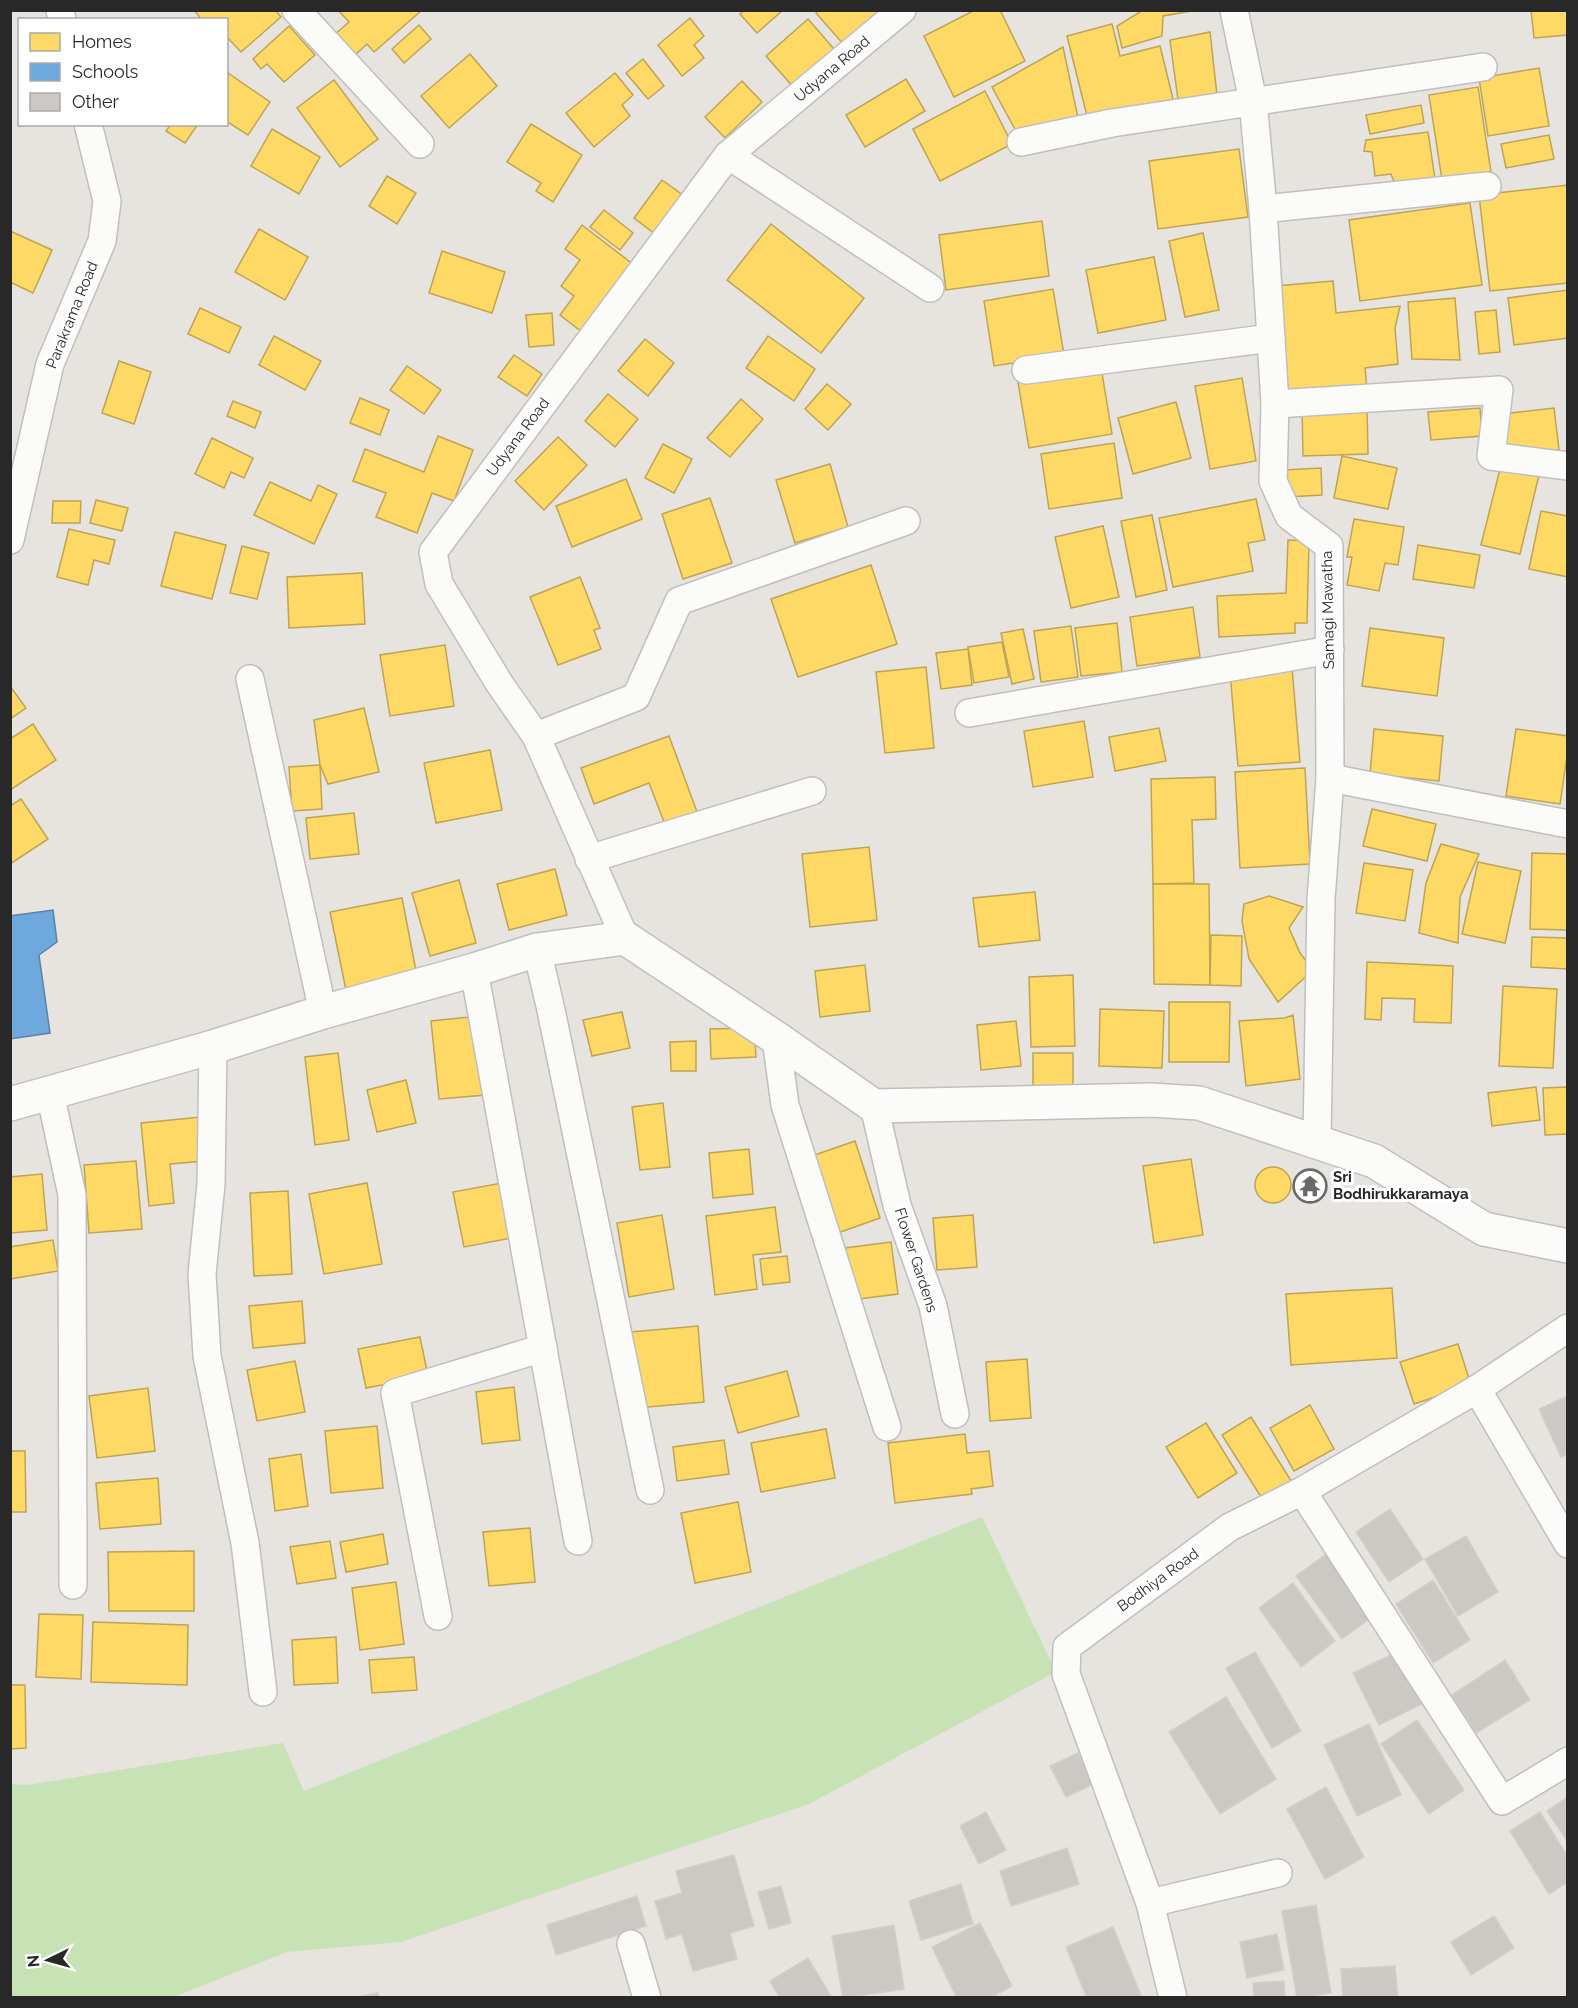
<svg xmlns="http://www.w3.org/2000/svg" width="1578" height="2008" font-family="Raleway,sans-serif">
  <rect width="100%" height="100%" fill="#e7e3de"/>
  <path fill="#c7e3b6" d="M982 1517 1056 1672 809 1804 401 1942 287 1952 174 1997H11L10 1784 28 1785 283 1743 304 1791Z"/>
  <g fill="#ffd966" stroke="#bea453" stroke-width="1.5">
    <path d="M194 10H275L281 17 241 52 226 36V20H202Z"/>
    <path d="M338 10H422L374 52 367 44 353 57 334 35 349 22Z"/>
    <path d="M744 10H783L757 33 740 14Z"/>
    <path d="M818 10H885L845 46 816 13Z"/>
    <path d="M975 10H1000L1025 61 954 97 924 36Z"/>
    <path d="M1143 10H1197L1163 16 1162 36 1122 48 1117 26Z"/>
    <path d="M1531 10H1568V35L1534 38Z"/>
    <path d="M690 18 704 36 694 45 704 58 682 76 658 45Z"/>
    <path d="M808 19 841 57 795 89 766 56Z"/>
    <path d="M1112 24 1120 56 1160 46 1173 99 1088 120 1067 36Z"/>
    <path d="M419 25 431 39 404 63 392 49Z"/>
    <path d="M289 26 315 55 284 82 267 64 261 69 253 59Z"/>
    <path d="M1210 32 1217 95 1178 100 1170 40Z"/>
    <path d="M1063 47 1078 118 1016 131 992 87Z"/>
    <path d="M470 54 497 86 449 128 421 96Z"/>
    <path d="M643 59 664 86 648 99 626 73Z"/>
    <path d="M1539 68 1549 126 1488 136 1479 78Z"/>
    <path d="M228 73 270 102 248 135 226 121Z"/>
    <path d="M615 73 633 95 622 105 630 116 594 147 566 113Z"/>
    <path d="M906 79 925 111 865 147 846 115Z"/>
    <path d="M334 80 378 139 340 167 297 108Z"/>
    <path d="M742 81 762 102 725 138 705 117Z"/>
    <path d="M1478 87 1491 172 1442 180 1429 95Z"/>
    <path d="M985 91 1012 144 940 181 913 129Z"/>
    <path d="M1421 105 1424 123 1370 134 1366 115Z"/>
    <path d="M171 124H198L185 143 166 131Z"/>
    <path d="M531 124 582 155 553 202 536 191 541 183 507 162Z"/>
    <path d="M272 129 320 157 299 194 251 166Z"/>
    <path d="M1428 132 1435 179 1395 184 1391 174 1375 176 1372 152 1364 151 1366 140Z"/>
    <path d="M1549 135 1554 159 1506 168 1501 144Z"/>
    <path d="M1239 149 1248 217 1158 229 1149 161Z"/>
    <path d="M387 176 416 193 397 224 369 206Z"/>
    <path d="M662 180 684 196 655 234 634 218Z"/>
    <path d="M1568 185V283L1490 291 1479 195Z"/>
    <path d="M1470 203 1482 285 1360 301 1349 220Z"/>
    <path d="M604 210 633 233 620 250 590 227Z"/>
    <path d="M1042 221 1049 276 946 290 939 235Z"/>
    <path d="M771 224 864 298 821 353 727 280Z"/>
    <path d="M582 225 634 265 582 332 560 315 574 296 561 286 580 260 565 249Z"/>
    <path d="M259 229 308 257 285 300 235 272Z"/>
    <path d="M10 231 52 250 33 293 10 282Z"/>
    <path d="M1203 233 1219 310 1185 317 1169 241Z"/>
    <path d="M442 251 505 272 492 313 429 293Z"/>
    <path d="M1154 257 1166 320 1098 333 1086 270Z"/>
    <path d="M1333 281 1336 313 1400 306 1395 328 1398 364 1365 368 1367 389 1286 397 1275 286Z"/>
    <path d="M1053 289 1064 355 994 366 984 301Z"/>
    <path d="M1568 290V338L1514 345 1508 298Z"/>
    <path d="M1455 298 1460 360 1412 359 1408 302Z"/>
    <path d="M200 308 241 327 229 353 188 334Z"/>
    <path d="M1496 310 1500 352 1479 354 1475 312Z"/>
    <path d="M552 313 554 345 529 347 526 315Z"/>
    <path d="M274 336 321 361 305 390 259 365Z"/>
    <path d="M768 336 815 369 794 401 746 368Z"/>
    <path d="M645 339 674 363 648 396 618 371Z"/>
    <path d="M514 355 542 374 527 396 498 377Z"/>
    <path d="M119 361 151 372 134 424 102 413Z"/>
    <path d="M407 366 441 390 424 414 390 390Z"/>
    <path d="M1101 367 1112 434 1029 448 1018 382Z"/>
    <path d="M1242 378 1256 461 1210 469 1195 386Z"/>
    <path d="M827 384 851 404 828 430 805 409Z"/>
    <path d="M608 394 638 419 615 447 585 421Z"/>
    <path d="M360 398 389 410 380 435 350 423Z"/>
    <path d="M741 399 763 419 730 457 707 438Z"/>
    <path d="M233 401 261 412 255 428 227 416Z"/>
    <path d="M1176 402 1191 458 1133 474 1118 418Z"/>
    <path d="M1367 407 1368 454 1303 456 1302 409Z"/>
    <path d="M1480 408 1482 436 1431 440 1428 412Z"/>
    <path d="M1554 408 1559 450 1506 455 1502 414Z"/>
    <path d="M438 436 473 450 454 501 432 493 417 533 376 517 386 493 353 481 365 449 424 472Z"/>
    <path d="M558 437 587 465 544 510 515 481Z"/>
    <path d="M212 438 253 458 244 478 231 472 224 488 195 474Z"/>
    <path d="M1114 443 1122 498 1049 509 1041 454Z"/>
    <path d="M663 444 692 459 674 493 645 478Z"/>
    <path d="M1342 456 1397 468 1388 509 1334 498Z"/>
    <path d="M830 464 848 527 795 543 776 480Z"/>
    <path d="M1501 465 1539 475 1520 554 1481 545Z"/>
    <path d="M1321 468 1322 495 1287 497 1285 470Z"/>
    <path d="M626 479 642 519 572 547 556 506Z"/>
    <path d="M270 482 311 501 318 485 337 494 314 544 254 515Z"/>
    <path d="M710 498 732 563 683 579 662 514Z"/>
    <path d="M1256 499 1265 540 1248 543 1253 571 1173 587 1159 518Z"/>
    <path d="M96 500 128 508 122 531 90 523Z"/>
    <path d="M53 501H81L80 523H52Z"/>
    <path d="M1541 511 1568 516V577L1529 569Z"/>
    <path d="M1152 515 1167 590 1136 597 1121 521Z"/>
    <path d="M1354 519 1404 527 1398 565 1385 563 1379 591 1347 585 1352 557H1347Z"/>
    <path d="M1103 526 1119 597 1071 608 1055 537Z"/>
    <path d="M69 529 115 540 109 564 94 560 88 585 57 577Z"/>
    <path d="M175 532 226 545 212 599 161 586Z"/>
    <path d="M1288 540 1309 541 1307 623H1295V633L1219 637 1217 596 1286 593Z"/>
    <path d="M1418 545 1480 555 1474 588 1413 579Z"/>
    <path d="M242 546 269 553 257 599 230 593Z"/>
    <path d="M871 565 897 644 798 677 771 599Z"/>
    <path d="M362 573 365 624 289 628 287 577Z"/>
    <path d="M580 577 600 628 594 630 601 649 558 665 530 597Z"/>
    <path d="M1193 607 1200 657 1137 666 1130 617Z"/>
    <path d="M1117 623 1122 672 1081 676 1075 628Z"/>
    <path d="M1071 626 1078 677 1041 682 1034 631Z"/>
    <path d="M1370 628 1444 638 1437 696 1362 686Z"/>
    <path d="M1023 629 1034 679 1012 684 1001 633Z"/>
    <path d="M1002 642 1009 677 974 683 968 647Z"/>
    <path d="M445 645 454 706 390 716 380 655Z"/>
    <path d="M968 649 972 685 941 689 936 653Z"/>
    <path d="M926 667 934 748 885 753 876 672Z"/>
    <path d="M1292 668 1300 762 1238 766 1230 672Z"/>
    <path d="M10 686 26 708 10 719Z"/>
    <path d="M364 708 379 772 328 784 320 765 314 720Z"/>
    <path d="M1084 721 1093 777 1033 787 1024 731Z"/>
    <path d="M33 724 56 760 10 790V739Z"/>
    <path d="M1159 728 1166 761 1115 771 1109 737Z"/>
    <path d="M1374 729 1443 736 1439 781 1370 774Z"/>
    <path d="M1516 729 1568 736V749L1560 804 1506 796Z"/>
    <path d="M669 736 700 820 668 832 649 783 594 804 581 768Z"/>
    <path d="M490 750 502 810 436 823 424 763Z"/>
    <path d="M320 765 322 809 292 811 289 767Z"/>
    <path d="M1305 768 1310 864 1240 868 1235 772Z"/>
    <path d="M1215 777 1216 819 1192 820 1194 883 1153 884 1151 779Z"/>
    <path d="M21 799 48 839 10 864V806Z"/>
    <path d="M1372 809 1436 824 1427 861 1363 846Z"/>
    <path d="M354 813 359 854 310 859 306 818Z"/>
    <path d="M1441 844 1479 854 1460 897 1458 943 1419 933 1426 883Z"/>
    <path d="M869 847 877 920 810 927 802 854Z"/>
    <path d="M1532 853 1568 854V930L1530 929Z"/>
    <path d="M1478 862 1521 871 1505 943 1462 934Z"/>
    <path d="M1364 863 1413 870 1405 921 1356 913Z"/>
    <path d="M555 869 567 915 509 930 497 884Z"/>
    <path d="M459 880 476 943 430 956 412 893Z"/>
    <path d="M1153 884H1209L1210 985 1154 984Z"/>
    <path d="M1035 892 1040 940 979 947 973 898Z"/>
    <path d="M1269 896 1303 907 1289 928 1300 953 1313 970 1278 1002 1249 959 1242 921 1244 904Z"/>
    <path d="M402 898 417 976 346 990 330 912Z"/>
    <path d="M1211 935 1242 936 1241 986 1210 985Z"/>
    <path d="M1532 937 1568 938V969L1531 967Z"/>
    <path d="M1367 962 1453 966 1451 1023 1414 1022 1415 999 1382 998 1381 1020 1365 1019Z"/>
    <path d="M865 965 870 1011 820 1017 815 971Z"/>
    <path d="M1073 975 1075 1046 1031 1047 1029 977Z"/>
    <path d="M1503 986 1557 989 1553 1068 1499 1066Z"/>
    <path d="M1169 1002H1230L1229 1062H1169Z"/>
    <path d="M1100 1009 1164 1011 1162 1068 1099 1066Z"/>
    <path d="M622 1012 630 1048 592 1056 583 1020Z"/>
    <path d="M1293 1015 1300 1079 1246 1086 1239 1021 1285 1018Z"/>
    <path d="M479 1016 486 1095 439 1099 431 1021Z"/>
    <path d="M1016 1021 1021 1066 981 1070 977 1025Z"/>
    <path d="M754 1028 756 1057 711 1059 710 1029Z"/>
    <path d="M696 1041V1071H671L670 1042Z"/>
    <path d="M338 1053 349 1140 315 1145 305 1057Z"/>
    <rect x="1033" y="1053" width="40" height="39"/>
    <path d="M406 1080 416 1123 377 1132 367 1090Z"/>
    <path d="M1536 1087 1540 1120 1492 1126 1488 1093Z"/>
    <path d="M1568 1087V1134L1545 1135 1543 1088Z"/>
    <path d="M663 1103 670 1167 640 1170 632 1107Z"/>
    <path d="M211 1116 204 1161 170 1164 174 1203 149 1206 141 1123Z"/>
    <path d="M855 1141 880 1218 835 1234 809 1157Z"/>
    <path d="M749 1149 753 1194 713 1198 709 1153Z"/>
    <path d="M1191 1159 1203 1235 1154 1243 1143 1166Z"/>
    <path d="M136 1161 142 1229 89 1233 84 1165Z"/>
    <circle cx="1273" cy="1185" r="18"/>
    <path d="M42 1174 47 1230 10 1233V1177Z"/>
    <path d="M507 1182 517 1237 464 1247 453 1192Z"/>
    <path d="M367 1183 382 1264 324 1274 309 1194Z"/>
    <path d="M288 1191 292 1274 254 1276 250 1193Z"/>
    <path d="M775 1207 781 1252 753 1255 757 1289 715 1295 706 1216Z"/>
    <path d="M662 1215 674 1289 629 1297 617 1223Z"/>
    <path d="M973 1215 977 1267 937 1270 933 1218Z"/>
    <path d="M53 1240 58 1271 10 1279V1247Z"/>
    <path d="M891 1242 898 1294 851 1300 845 1248Z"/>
    <path d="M787 1256 790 1282 763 1285 760 1259Z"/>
    <path d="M1392 1288 1397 1358 1291 1365 1286 1294Z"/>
    <path d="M302 1301 305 1343 253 1348 249 1306Z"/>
    <path d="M698 1326 704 1402 637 1408 631 1332Z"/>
    <path d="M420 1337 428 1376 366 1388 358 1349Z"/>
    <path d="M1458 1344 1471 1385 1414 1404 1400 1362Z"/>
    <path d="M1027 1359 1031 1418 990 1421 986 1362Z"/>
    <path d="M295 1361 305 1412 257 1421 247 1370Z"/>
    <path d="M787 1371 799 1416 738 1433 725 1387Z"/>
    <path d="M514 1387 520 1440 482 1444 476 1392Z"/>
    <path d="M148 1388 155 1451 97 1458 89 1396Z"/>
    <path d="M1310 1405 1334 1449 1294 1471 1270 1428Z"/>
    <path d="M1251 1417 1295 1487 1266 1505 1222 1435Z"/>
    <path d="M1206 1423 1237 1473 1198 1498 1166 1447Z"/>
    <path d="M377 1426 383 1488 331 1493 325 1431Z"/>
    <path d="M826 1429 835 1478 761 1492 751 1443Z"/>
    <path d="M965 1434 967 1453 989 1451 993 1486 971 1489 972 1494 895 1503 888 1443Z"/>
    <path d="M724 1440 729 1474 677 1481 673 1447Z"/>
    <path d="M10 1451H25L26 1512H10Z"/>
    <path d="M301 1454 308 1506 275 1511 269 1459Z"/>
    <path d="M158 1478 161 1524 100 1529 96 1483Z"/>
    <path d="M738 1502 751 1572 695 1583 681 1513Z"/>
    <path d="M530 1528 535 1582 489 1586 483 1532Z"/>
    <path d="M383 1534 388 1564 346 1572 340 1542Z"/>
    <path d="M330 1541 336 1578 297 1584 290 1547Z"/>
    <path d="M194 1551V1611H109L108 1552Z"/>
    <path d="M396 1582 404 1644 360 1650 352 1588Z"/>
    <path d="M39 1614 83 1615 81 1679 36 1677Z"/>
    <path d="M93 1622 188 1625 187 1685 91 1682Z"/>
    <path d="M336 1637 338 1683 294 1685 292 1640Z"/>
    <path d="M414 1657 417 1690 372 1693 369 1660Z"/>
    <path d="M10 1685H25L26 1748 10 1749Z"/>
  </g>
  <path fill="#6fa8dc" stroke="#5a82a6" stroke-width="1.5" d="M53 910 57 942 39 955 50 1033 10 1039V916Z"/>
  <g fill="#ccc9c5" stroke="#d2cfca" stroke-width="1.5">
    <path d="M1568 1396V1454L1561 1457 1539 1409Z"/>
    <path d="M1390 1509 1423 1559 1389 1582 1356 1532Z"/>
    <path d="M1466 1536 1498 1592 1458 1616 1425 1559Z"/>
    <path d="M1332 1550 1377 1613 1342 1639 1296 1576Z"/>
    <path d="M1433 1580 1470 1640 1433 1663 1396 1604Z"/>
    <path d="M1293 1583 1335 1641 1301 1667 1259 1608Z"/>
    <path d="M1255 1652 1301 1731 1272 1748 1226 1668Z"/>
    <path d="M1397 1652 1422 1704 1379 1725 1353 1673Z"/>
    <path d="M1505 1660 1530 1700 1476 1733 1452 1695Z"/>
    <path d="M1226 1697 1276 1779 1220 1814 1169 1732Z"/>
    <path d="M1417 1720 1464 1790 1429 1814 1381 1744Z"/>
    <path d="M1369 1724 1401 1795 1357 1816 1324 1745Z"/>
    <path d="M1078 1753 1094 1784 1066 1797 1050 1766Z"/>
    <path d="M1326 1787 1364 1857 1325 1879 1287 1809Z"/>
    <path d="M1568 1797V1842L1547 1811Z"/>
    <path d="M986 1812 1006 1850 979 1864 960 1826Z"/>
    <path d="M1540 1812 1568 1857V1882L1549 1894 1510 1831Z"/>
    <path d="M1067 1848 1079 1884 1011 1906 1000 1871Z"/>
    <path d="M734 1855 754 1926 730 1933 737 1959 693 1971 682 1934 666 1939 655 1901 682 1893 676 1871Z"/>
    <path d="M961 1884 973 1924 921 1940 909 1901Z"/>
    <path d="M781 1886 791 1923 769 1929 758 1892Z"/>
    <path d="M637 1896 646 1926 556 1955 547 1925Z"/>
    <path d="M1316 1905 1331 1993 1297 1998 1282 1911Z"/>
    <path d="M1494 1916 1514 1948 1471 1975 1451 1942Z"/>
    <path d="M980 1923 1012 1986 990 1998H957L932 1947Z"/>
    <path d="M894 1925 904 1989 843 1998 832 1936Z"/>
    <path d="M1113 1927 1142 1998H1087L1066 1947Z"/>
    <path d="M1277 1934 1284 1970 1247 1978 1240 1942Z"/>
    <path d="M808 1958 832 1998H780L770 1981Z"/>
    <path d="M1395 1966 1398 1998H1343L1341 1969Z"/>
    <path d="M1284 1981 1285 1998H1254L1253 1983Z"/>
    <path d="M378 1993 379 1998H354Z"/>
  </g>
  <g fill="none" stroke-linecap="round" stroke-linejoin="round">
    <defs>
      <g id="minor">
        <path d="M60 10 62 20"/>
        <path d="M296 10 420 144"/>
        <path d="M1234 10 1253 101 1263 209 1275 404 1273 481 1289 516 1329 546 1330 778 1321 899 1317 1141"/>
        <path d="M1021 142 1112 123 1483 67"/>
        <path d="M728 155 930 288"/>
        <path d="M1263 209 1487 186"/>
        <path d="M1026 370 1271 338"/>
        <path d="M1275 404 1499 390 1491 456 1568 466"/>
        <path d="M10 540 50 364 102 241 107 201 88 124"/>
        <path d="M250 679 323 1012"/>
        <path d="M969 713 1330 650"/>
        <path d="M536 736 636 697 679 601 906 521"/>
        <path d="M1330 778 1568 824"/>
        <path d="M589 859 812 791"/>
        <path d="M625 938 536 736 499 683 439 584 433 552 728 155 902 10"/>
        <path d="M537 950 551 1010 650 1490"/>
        <path d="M474 970 578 1541"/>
        <path d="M776 1038 785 1105 887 1427"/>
        <path d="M213 1047 211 1184 202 1274 207 1356 245 1543 263 1692"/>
        <path d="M50 1093 72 1195 73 1585"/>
        <path d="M874 1106 897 1205 933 1306 955 1414"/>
        <path d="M1477 1389 1568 1544"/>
        <path d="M1302 1491 1502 1801 1568 1761"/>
        <path d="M438 1616 395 1393 543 1348"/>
        <path d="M1150 1903 1278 1873"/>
        <path d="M631 1944 647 1998"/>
        <path d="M1173 1998 1150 1903 1066 1674 1067 1647 1230 1527 1302 1491 1477 1389 1568 1328"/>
      </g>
      <path id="tertiary" d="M10 1104 213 1047 323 1012 474 970 537 950 625 938 776 1038 874 1106 1151 1100 1199 1103 1374 1161 1484 1229 1568 1246"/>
    </defs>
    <use href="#minor" stroke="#c0bfc0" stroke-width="30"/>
    <use href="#tertiary" stroke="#c0bfc0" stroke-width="36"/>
    <use href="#minor" stroke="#fbfbfa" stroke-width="27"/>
    <use href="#tertiary" stroke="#fbfbfa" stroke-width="33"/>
  </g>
  <defs>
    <symbol id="temple-ring" viewBox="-11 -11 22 22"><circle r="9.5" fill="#fff" stroke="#6b6968" stroke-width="1.5"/><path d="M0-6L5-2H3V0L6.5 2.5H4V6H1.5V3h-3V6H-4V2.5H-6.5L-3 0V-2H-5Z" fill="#6b6968"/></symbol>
  </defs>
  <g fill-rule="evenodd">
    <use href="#temple-ring" x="1291" y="1167" width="38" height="38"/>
  </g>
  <g text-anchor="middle" stroke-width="6" stroke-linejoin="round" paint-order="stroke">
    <g font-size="15" fill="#282828" stroke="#fff">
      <text transform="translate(832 69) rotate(-40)" y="5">Udyana Road</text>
      <text transform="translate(72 315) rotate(-68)" y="5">Parakrama Road</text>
      <text transform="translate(518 437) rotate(-53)" y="5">Udyana Road</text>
      <text transform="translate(1328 610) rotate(-91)" y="5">Samagi Mawatha</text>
      <text transform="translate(916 1260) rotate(72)" y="5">Flower Gardens</text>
      <text transform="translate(1158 1580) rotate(-36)" y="5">Bodhiya Road</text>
    </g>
    <g font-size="15" font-weight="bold" fill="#282828" stroke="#fff" text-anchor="start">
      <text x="1333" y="1182">Sri<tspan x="1333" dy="17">Bodhirukkaramaya</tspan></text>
    </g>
  </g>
  <rect width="1578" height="2008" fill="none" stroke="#282828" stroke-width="24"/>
  <rect x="18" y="18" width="210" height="108" fill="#ffffff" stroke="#a9a9a9" stroke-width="1.5"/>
  <rect x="30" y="33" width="30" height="18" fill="#ffd966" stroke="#a9a9a9" stroke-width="1.5"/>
  <text x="72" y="48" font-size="18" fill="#282828">Homes</text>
  <rect x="30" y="63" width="30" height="18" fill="#6fa8dc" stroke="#a9a9a9" stroke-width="1.5"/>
  <text x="72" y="78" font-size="18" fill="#282828">Schools</text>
  <rect x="30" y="93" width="30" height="18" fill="#ccc9c5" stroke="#a9a9a9" stroke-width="1.5"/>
  <text x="72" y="108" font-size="18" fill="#282828">Other</text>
  <g transform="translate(48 1960) rotate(265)" stroke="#ffffff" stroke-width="4.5" paint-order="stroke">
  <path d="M0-4.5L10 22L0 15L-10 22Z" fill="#282828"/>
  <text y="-9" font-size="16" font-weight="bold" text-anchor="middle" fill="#282828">N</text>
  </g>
</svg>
